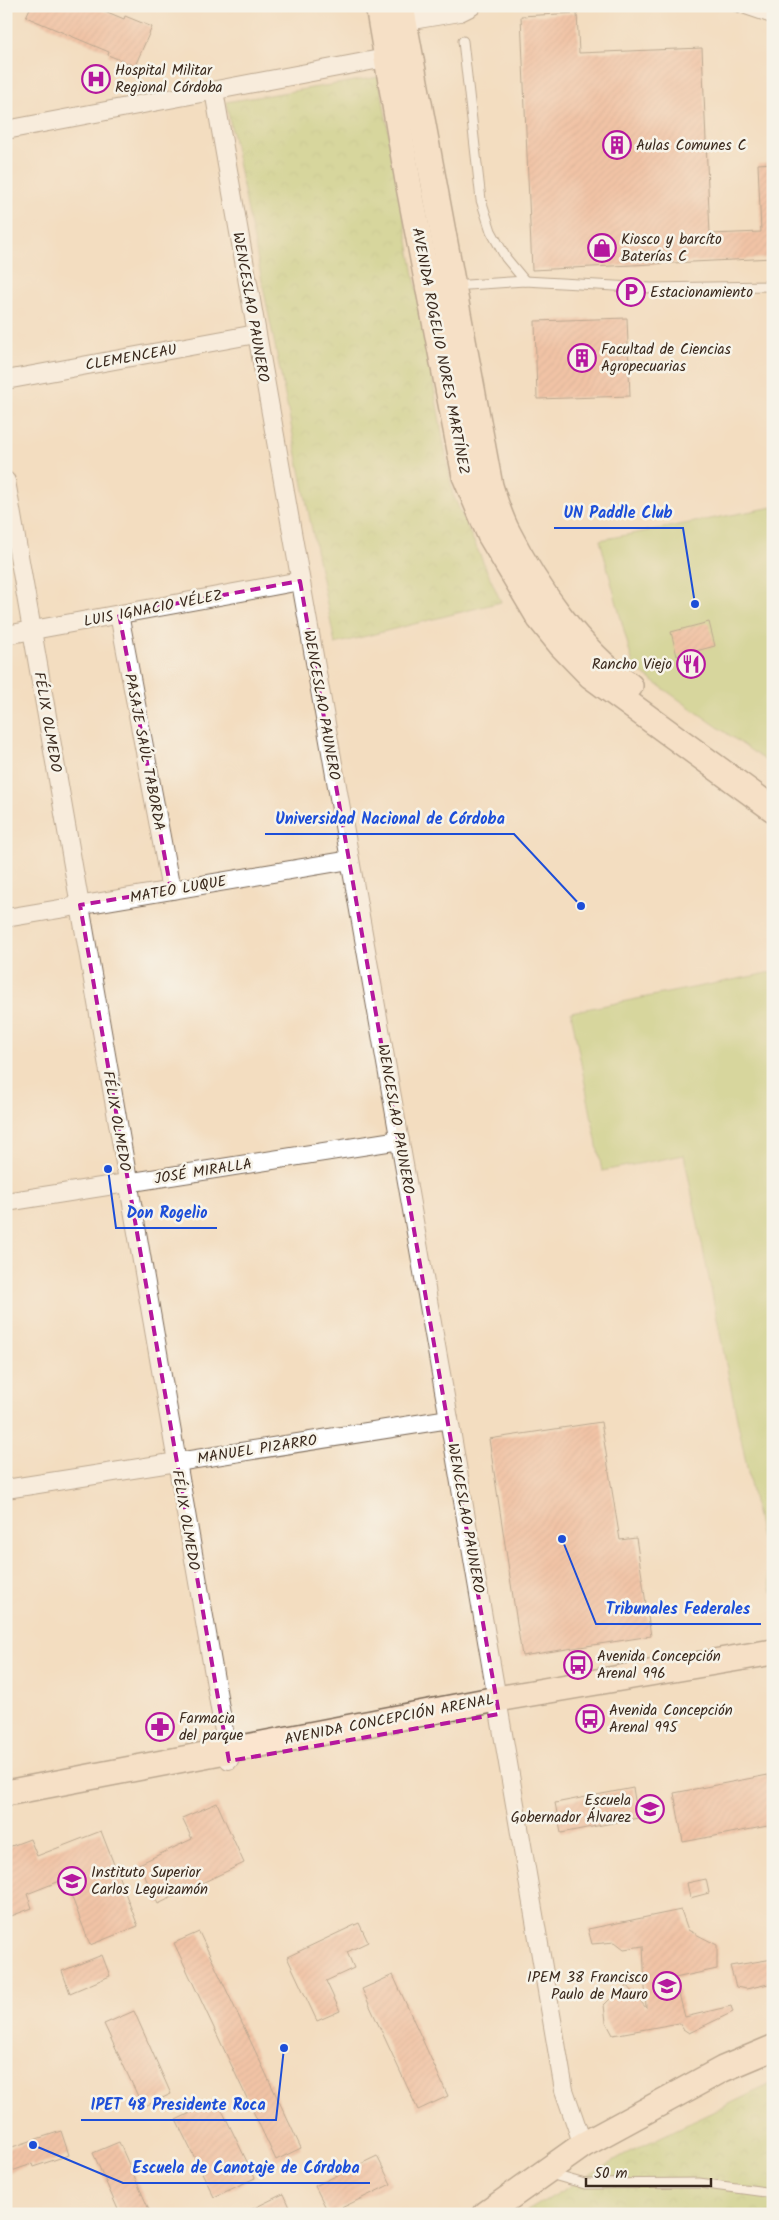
<svg xmlns="http://www.w3.org/2000/svg" width="779" height="2220" font-family="Kalam,sans-serif">
  <defs>
    <pattern id="park-crowns" width="20" height="18" patternUnits="userSpaceOnUse" patternTransform="scale(1.25)"><rect width="20" height="18" fill="#b5ce73"/><path d="M2 6a3 3 0 1 1 6 0M12 15a3 3 0 1 1 6 0" fill="none" stroke="#9db163"/></pattern>
    <pattern id="building-hatch" width="6" height="6" patternUnits="userSpaceOnUse" patternTransform="scale(1.25)"><rect width="6" height="6" fill="#f0a587"/><path d="M-1 1l2-2M0 6l6-6M5 7l2-2" fill="none" stroke="#c4876e"/></pattern>
  </defs>
  <rect width="100%" height="100%" fill="#f7f3e8"/>
  <filter id="ink" filterUnits="userSpaceOnUse"><feTurbulence type="fractalNoise" baseFrequency=".02" numOctaves="2"/><feDisplacementMap in="SourceGraphic" scale="10" xChannelSelector="R" yChannelSelector="G"/><feConvolveMatrix kernelMatrix="1 2 1 2 8 2 1 2 1" color-interpolation-filters="sRGB"/></filter>
  <filter id="wash" filterUnits="userSpaceOnUse"><feTurbulence type="fractalNoise" baseFrequency=".0096" numOctaves="4" result="noise"/><feDisplacementMap in="SourceGraphic" scale="20" xChannelSelector="R" yChannelSelector="G"/><feGaussianBlur stdDeviation="1.12" result="paint"/><feColorMatrix in="noise" values="0 0 0 0 0 0 0 0 0 0 0 0 0 0 0 0 0 1.4 0 .05"/><feComposite in="paint" operator="in"/></filter>
  <g filter="url(#wash)">
    <rect width="100%" height="100%" fill="#f3ddc0"/>
    <g fill="url(#park-crowns)" stroke="#787c48">
      <path d="M379 77 453 495 501 602 335 644 226 102Z"/>
      <path d="M773 2083V2214H522L625 2154Z"/>
    </g>
    <g fill="#b5ce73" stroke="#787c48">
      <path d="M773 507V766L634 668 600 540Z"/>
      <path d="M773 972V1592H772L684 1155 602 1171 571 1012Z"/>
    </g>
    <g id="blocks">
      <g fill="url(#building-hatch)">
        <path d="M31 6H93L124 19 125 16 152 27 135 66 108 55 109 52 26 17Z"/>
        <path d="M577 13 579 53 702 48 710 234 761 232 758 164 773 163V258L532 270 521 16Z"/>
        <path d="M627 318 630 396 537 399 535 321Z"/>
        <path d="M709 622 715 646 677 656 671 632Z"/>
        <path d="M601 1422 620 1540 636 1538 651 1636 522 1656 489 1439Z"/>
        <path d="M768 1775 773 1800V1825L683 1842 674 1793Z"/>
        <path d="M633 1788 638 1818 561 1833 555 1803Z"/>
        <path d="M217 1803 244 1863 158 1904 139 1864 192 1839 182 1818Z"/>
        <path d="M101 1831 138 1926 90 1945 65 1879 27 1894 32 1908 6 1918V1848L30 1839 37 1856Z"/>
        <path d="M706 1879 709 1893 690 1898 687 1883Z"/>
        <path d="M681 1910 688 1930 717 1945V1969L675 1978 685 2017 731 2006 733 2012 689 2033 683 2029 679 2023 613 2035 606 2022 604 2005 611 1998 628 1986 646 2008 643 1946 624 1949 615 1942 592 1944 588 1929Z"/>
        <path d="M359 1923 368 1942 347 1952 354 1968 326 1981 340 2011 317 2021 287 1957Z"/>
        <path d="M199 1932 301 2148 276 2160 174 1943Z"/>
        <path d="M102 1955 110 1976 70 1993 62 1971Z"/>
        <path d="M773 1959V1983L746 1989 736 1987 730 1966Z"/>
        <path d="M393 1975 448 2096 418 2110 362 1989Z"/>
        <path d="M134 2011 171 2094 143 2107 104 2024Z"/>
        <path d="M217 2100 255 2178 214 2197 176 2120Z"/>
        <path d="M61 2131 69 2155 33 2167 32 2164 6 2173V2149Z"/>
        <path d="M119 2142 151 2214H120L93 2153Z"/>
        <path d="M377 2156 391 2184 329 2214 315 2186Z"/>
        <path d="M283 2194 292 2214H242Z"/>
      </g>
    </g>
  </g>
  <g filter="url(#ink)">
    <use href="#blocks" fill-opacity="0" stroke="#7b6957" stroke-width="1"/>
    <g fill="none" stroke-linecap="round" stroke-linejoin="round">
      <defs>
        <g id="service">
          <path d="M735 6 773 19"/>
          <path d="M463 41 481 200 491 231 506 258 525 281"/>
          <path d="M453 286 525 281 651 288 773 286"/>
          <path d="M550 2174 585 2184 699 2183 773 2193"/>
        </g>
        <g id="minor">
          <path d="M394 23 460 12 472 6"/>
          <path d="M214 91 449 1419 564 2090 583 2145"/>
          <path d="M6 130 396 56"/>
          <path d="M6 380 256 334"/>
          <path d="M6 481 229 1760"/>
          <path d="M119 614 171 890"/>
          <path d="M6 635 300 581"/>
          <path d="M6 918 350 860"/>
          <path d="M6 1202 400 1140"/>
          <path d="M6 1489 449 1419"/>
        </g>
        <g id="secondary">
          <path d="M378 6 409 187 465 476 490 535 540 619 561 645 591 676 773 809"/>
          <path d="M401 6 490 486C495 502 500 518 508 533 536 588 579 650 630 686"/>
          <path d="M6 1793 497 1699 773 1652"/>
          <path d="M486 2214 583 2145 723 2069 773 2048"/>
        </g>
      </defs>
      <use href="#service" stroke="#7b6957" stroke-width="11"/>
      <use href="#minor" stroke="#7b6957" stroke-width="20"/>
      <use href="#secondary" stroke="#7b6957" stroke-width="28"/>
      <use href="#service" stroke="#fff" stroke-width="9"/>
      <use href="#minor" stroke="#fff" stroke-width="18"/>
      <use href="#secondary" stroke="#fbe5cf" stroke-width="25"/>
    </g>
  </g>
  <path d="M0 0H779V2220H0ZM300 581 499 1714 229 1761 80 905 171 890 119 614Z" fill="#f3ddc0" fill-opacity=".55" fill-rule="evenodd"/>
  <path fill="none" stroke="#b5179e" stroke-width="4" stroke-dasharray="10 6" stroke-linejoin="round" d="M300 581 499 1714 229 1761 80 905 171 890 119 614Z"/>
  <defs>
    <symbol id="hospital-ring" viewBox="-11 -11 22 22"><circle r="9.5" fill="#f7f3e8" stroke="#b5179e" stroke-width="1.5"/><path d="M-5-5h3v3.5h4V-5h3V5h-3V1.5h-4V5h-3Z" fill="#b5179e"/></symbol>
    <symbol id="building-ring" viewBox="-11 -11 22 22"><circle r="9.5" fill="#f7f3e8" stroke="#b5179e" stroke-width="1.5"/><path d="M-4-6H4V6H1V3H-1V6H-4ZM-2.5-4.3h1.7v1.8h-1.7ZM.8-4.3h1.7v1.8H.8ZM-2.5-1h1.7V.8h-1.7ZM.8-1h1.7V.8H.8Z" fill="#b5179e"/></symbol>
    <symbol id="shop-ring" viewBox="-11 -11 22 22"><circle r="9.5" fill="#f7f3e8" stroke="#b5179e" stroke-width="1.5"/><path d="M-5-2.5h2.3a2.7 3.5 0 0 1 5.4 0H5L5.5 6h-11ZM-1.5-2.5h3a1.5 2.3 0 0 0-3 0Z" fill="#b5179e"/></symbol>
    <symbol id="parking-ring" viewBox="-11 -11 22 22"><circle r="9.5" fill="#f7f3e8" stroke="#b5179e" stroke-width="1.5"/><path d="M-3.5-5.5H1a3.5 3.5 0 0 1 0 7H-1V5.5H-3.5ZM-1-3.4V-.6H.8a1.4 1.4 0 0 0 0-2.8Z" fill="#b5179e"/></symbol>
    <symbol id="restaurant-ring" viewBox="-11 -11 22 22"><circle r="9.5" fill="#f7f3e8" stroke="#b5179e" stroke-width="1.5"/><path d="M-5-6h1v4h1v-4h1v4h1v-4h1v5L-1.5 .5V6h-2V.5L-5-1ZM5-6V6H3V1.5H1.5Q1.5-4 5-6Z" fill="#b5179e"/></symbol>
    <symbol id="bus-ring" viewBox="-11 -11 22 22"><circle r="9.5" fill="#f7f3e8" stroke="#b5179e" stroke-width="1.5"/><path d="M-5-6H5V4H4V6H2V4H-2V6H-4V4H-5ZM-3.5-4V0h7V-4ZM-3.5 1.2v1.5H-2V1.2ZM2 1.2v1.5H3.5V1.2Z" fill="#b5179e"/></symbol>
    <symbol id="pharmacy-ring" viewBox="-11 -11 22 22"><circle r="9.5" fill="#f7f3e8" stroke="#b5179e" stroke-width="1.5"/><path d="M-2-6h4v4h4v4h-4v4h-4v-4h-4v-4h4Z" fill="#b5179e"/></symbol>
    <symbol id="school-ring" viewBox="-11 -11 22 22"><circle r="9.5" fill="#f7f3e8" stroke="#b5179e" stroke-width="1.5"/><path d="M0-5L7-2L0 1L-7-2ZM-4 1L0 2.5L4 1V4Q0 6-4 4Z" fill="#b5179e"/></symbol>
  </defs>
  <g fill-rule="evenodd">
    <use href="#hospital-ring" x="80" y="63" width="32" height="32"/>
    <use href="#building-ring" x="601" y="129" width="32" height="32"/>
    <use href="#shop-ring" x="586" y="232" width="32" height="32"/>
    <use href="#parking-ring" x="615" y="276" width="32" height="32"/>
    <use href="#building-ring" x="566" y="342" width="32" height="32"/>
    <use href="#restaurant-ring" x="675" y="648" width="32" height="32"/>
    <use href="#bus-ring" x="562" y="1649" width="32" height="32"/>
    <use href="#bus-ring" x="574" y="1703" width="32" height="32"/>
    <use href="#pharmacy-ring" x="144" y="1711" width="32" height="32"/>
    <use href="#school-ring" x="634" y="1793" width="32" height="32"/>
    <use href="#school-ring" x="56" y="1865" width="32" height="32"/>
    <use href="#school-ring" x="651" y="1970" width="32" height="32"/>
  </g>
  <g text-anchor="middle" stroke-width="5" stroke-linejoin="round" paint-order="stroke">
    <g font-size="15" fill="#3b2a1e" stroke="#f7f3e8" text-anchor="start">
      <text x="115" y="75">Hospital Militar<tspan x="115" dy="17">Regional Córdoba</tspan></text>
      <text x="636" y="150">Aulas Comunes C</text>
      <text x="621" y="244">Kiosco y barcíto<tspan x="621" dy="17">Baterías C</tspan></text>
      <text x="650" y="297">Estacionamiento</text>
      <text x="601" y="354">Facultad de Ciencias<tspan x="601" dy="17">Agropecuarias</tspan></text>
      <text x="672" y="669" text-anchor="end">Rancho Viejo</text>
      <text x="597" y="1661">Avenida Concepción<tspan x="597" dy="17">Arenal 996</tspan></text>
      <text x="609" y="1715">Avenida Concepción<tspan x="609" dy="17">Arenal 995</tspan></text>
      <text x="179" y="1723">Farmacia<tspan x="179" dy="17">del parque</tspan></text>
      <text x="631" y="1805" text-anchor="end">Escuela<tspan x="631" dy="17">Gobernador Álvarez</tspan></text>
      <text x="91" y="1877">Instituto Superior<tspan x="91" dy="17">Carlos Leguizamón</tspan></text>
      <text x="648" y="1982" text-anchor="end">IPEM 38 Francisco<tspan x="648" dy="17">Paulo de Mauro</tspan></text>
    </g>
    <g font-size="15" fill="#3b2a1e" stroke="#f7f3e8">
      <text transform="translate(251 307) rotate(80)" y="5">WENCESLAO PAUNERO</text>
      <text transform="translate(441 351) rotate(79)" y="5">AVENIDA ROGELIO NORES MARTÍNEZ</text>
      <text transform="translate(131 357) rotate(-10)" y="5">CLEMENCEAU</text>
      <text transform="translate(153 608) rotate(-11)" y="5">LUIS IGNACIO VÉLEZ</text>
      <text transform="translate(322 705) rotate(80)" y="5">WENCESLAO PAUNERO</text>
      <text transform="translate(48 722) rotate(80)" y="5">FÉLIX OLMEDO</text>
      <text transform="translate(145 752) rotate(79)" y="5">PASAJE SAÚL TABORDA</text>
      <text transform="translate(178 889) rotate(-10)" y="5">MATEO LUQUE</text>
      <text transform="translate(396 1119) rotate(80)" y="5">WENCESLAO PAUNERO</text>
      <text transform="translate(117 1121) rotate(80)" y="5">FÉLIX OLMEDO</text>
      <text transform="translate(203 1171) rotate(-9)" y="5">JOSÉ MIRALLA</text>
      <text transform="translate(257 1449) rotate(-9)" y="5">MANUEL PIZARRO</text>
      <text transform="translate(466 1518) rotate(80)" y="5">WENCESLAO PAUNERO</text>
      <text transform="translate(186 1520) rotate(80)" y="5">FÉLIX OLMEDO</text>
      <text transform="translate(389 1719) rotate(-11)" y="5">AVENIDA CONCEPCIÓN ARENAL</text>
    </g>
  </g>
  <path fill="none" stroke="#1d4ed8" stroke-width="2" d="M695 604L683 528H554M581 906L514 834H265M108 1169L116 1228H217M562 1539L596 1624H761M284 2048L276 2120H81M33 2145L123 2183H370"/>
  <g fill="#1d4ed8" stroke="#f7f3e8" stroke-width="2">
    <circle cx="695" cy="604" r="5"/>
    <circle cx="581" cy="906" r="5"/>
    <circle cx="108" cy="1169" r="5"/>
    <circle cx="562" cy="1539" r="5"/>
    <circle cx="284" cy="2048" r="5"/>
    <circle cx="33" cy="2145" r="5"/>
  </g>
  <g font-size="16" text-anchor="middle" font-weight="bold" fill="#1d4ed8" stroke="#f7f3e8" stroke-width="5" stroke-linejoin="round" paint-order="stroke">
    <text x="618" y="518">UN Paddle Club</text>
    <text x="390" y="824">Universidad Nacional de Córdoba</text>
    <text x="167" y="1218">Don Rogelio</text>
    <text x="678" y="1614">Tribunales Federales</text>
    <text x="178" y="2110">IPET 48 Presidente Roca</text>
    <text x="246" y="2173">Escuela de Canotaje de Córdoba</text>
  </g>
  <rect width="779" height="2220" fill="none" stroke="#f7f3e8" stroke-width="25"/>
  <path d="M586 2178v8h125v-8" fill="none" stroke="#3b2a1e" stroke-width="2.5"/>
  <text x="594" y="2178" font-size="15" fill="#3b2a1e" stroke="#f7f3e8" stroke-width="4" paint-order="stroke">50 m</text>
</svg>
